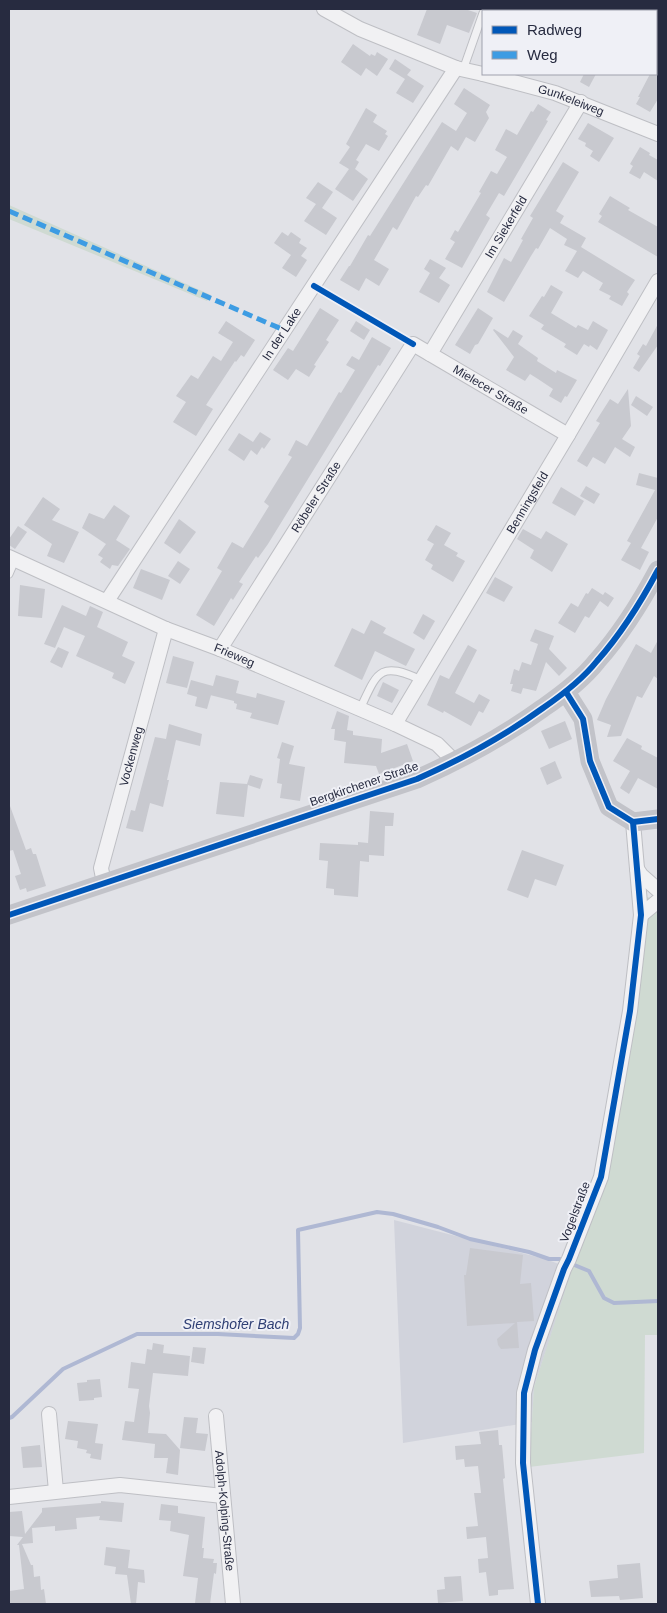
<svg xmlns="http://www.w3.org/2000/svg" width="667" height="1613" font-family="Arial,sans-serif">
  <rect width="100%" height="100%" fill="#e1e2e7"/>
  <path fill="#d1d3dc" d="M394 1220 545 1259 573 1269 534 1387 532 1422 403 1443Z"/>
  <g fill="#cfdad2">
    <path d="M9 205 211 295 207 301 9 219Z"/>
    <path d="M637 893 658 901V1335H645L644 1453 529 1467 534 1387 572 1269 568 1266 597 1176 627 1012Z"/>
  </g>
  <g fill="none" stroke-linecap="round" stroke-linejoin="round">
    <path stroke="#afb8d3" stroke-width="4" d="M9 1418 12 1417 63 1369 137 1334H218L294 1338 298 1334 300 1328 298 1230 377 1212 393 1214 438 1227 470 1239 529 1252 549 1259H560L589 1271 604 1298 614 1303 658 1301"/>
  </g>
  <g fill="#c8c9cf">
    <path d="M427 9H465L477 13 469 33 447 25 440 44 417 35Z"/>
    <path d="M353 44 370 56 371 54 375 56 377 52 388 59 377 76 366 68 361 76 341 62Z"/>
    <path d="M395 59 411 70 407 75 424 86 413 103 396 93 405 79 389 69Z"/>
    <path d="M658 59V99L650 112 636 104 640 97H638L650 74H656V64Z"/>
    <path d="M584 74H596L589 87 580 82Z"/>
    <path d="M464 88 490 105 486 112 489 118 475 142 466 137 458 151 451 146 428 186 426 185 418 197 416 196 397 230 393 227 374 260 389 269 379 286 366 278 359 291 340 280 349 266H350L368 235 370 236 442 122 456 131 467 113 454 104Z"/>
    <path d="M538 104 551 112 546 120 548 121 504 196 499 193 486 215 490 218 462 268 445 259 455 242 450 239 455 230 458 232 481 193 479 192 491 171 497 174 507 157 495 150 506 129 517 135 531 111 533 112Z"/>
    <path d="M366 108 377 115 373 122 387 131 385 134 388 136 379 151 366 144 356 160 359 162 355 169 368 179 353 201 335 189 349 169 339 163 350 147 346 144Z"/>
    <path d="M588 123 614 138 599 162 590 156 593 151 585 146 586 143 578 139Z"/>
    <path d="M640 147 650 153 649 155 658 160V181L644 172 640 179 629 173 633 166 630 164Z"/>
    <path d="M563 162 579 172 556 211 564 216 560 223 586 238 581 247 635 280 627 292 629 294 622 306 609 299 611 296 599 290 603 283 583 271 578 278 565 271 577 251 564 245 567 239 550 228 538 249 536 248 531 256 504 302 487 292 504 258 511 262 523 240 521 239 533 218 530 216Z"/>
    <path d="M318 182 333 192 322 208 337 218 326 235 304 221 316 204 306 198Z"/>
    <path d="M610 196 630 208 628 210 658 227V257L598 222 602 216 599 214Z"/>
    <path d="M282 232 288 236 291 232 301 239 299 243 307 248 301 256 307 260 296 277 282 268 291 255 274 243Z"/>
    <path d="M430 259 446 268 439 278 450 285 439 303 419 292 430 273 424 269Z"/>
    <path d="M551 285 563 292 551 313 576 328 578 325 588 330 593 321 608 330 597 350 590 345 589 347 584 344 577 355 564 347 566 344 541 329 544 325 529 316 542 296 544 297Z"/>
    <path d="M320 308 339 320 326 340 329 342 314 365 316 366 309 377 296 369 288 380 273 370 288 348 293 351Z"/>
    <path d="M478 308 493 318 478 344 475 345 470 354 455 345Z"/>
    <path d="M226 321 255 340 244 357 241 355 236 362 235 361 206 405 213 409 196 436 173 422 186 402 176 396 191 375 198 379 213 356 221 361 233 342 218 333Z"/>
    <path d="M356 321 370 330 364 340 350 331Z"/>
    <path d="M658 324V345L639 372 633 368 640 356 637 354 643 344 646 346Z"/>
    <path d="M494 329 508 338 513 330 523 336 518 344 538 358 537 361 556 373 557 370 577 380 567 397 565 396 561 403 549 396 553 389 538 379 530 374 525 381 506 370 514 357 493 330Z"/>
    <path d="M372 337 391 348 380 366 378 365 268 544 258 558 256 556 239 582 243 584 233 600 231 598 214 626 196 615 222 571 217 568 232 542 243 548 269 506 264 502 292 457 288 455 296 440 307 446 339 392 341 393 355 370 346 365 352 356 359 360Z"/>
    <path d="M628 389 631 426 622 439 635 447 630 457 615 447 605 464 593 457 587 467 577 461 600 423 596 421 610 399 618 404Z"/>
    <path d="M636 396 653 407 647 416 631 405Z"/>
    <path d="M260 432 271 439 264 449 262 447 257 455 251 450 244 461 228 450 239 433 253 442Z"/>
    <path d="M639 473 658 478V517L641 548 649 552 640 570 621 560 631 543 627 541 655 490 636 485Z"/>
    <path d="M586 486 600 494 594 504 580 496Z"/>
    <path d="M561 487 584 501 575 516 552 503Z"/>
    <path d="M43 497 60 509 52 520 79 532 64 563 47 556 52 544 24 525Z"/>
    <path d="M114 505 130 516 116 540 130 549 118 566 112 565 110 569 100 562 103 558 98 555 106 544 82 528 89 513 104 519Z"/>
    <path d="M179 519 196 532 180 554 164 543Z"/>
    <path d="M436 525 451 533 444 545 458 553 456 556 465 561 453 582 431 569 433 565 425 560 434 544 427 540Z"/>
    <path d="M18 526 27 532 15 549 9 545V539Z"/>
    <path d="M523 529 541 539 546 531 568 544 552 572 530 558 534 550 517 539Z"/>
    <path d="M178 561 190 569 180 584 168 576Z"/>
    <path d="M141 569 170 580 162 600 133 588Z"/>
    <path d="M495 577 513 587 504 602 486 593Z"/>
    <path d="M20 585 45 589 42 618 18 616Z"/>
    <path d="M592 588 603 595 605 592 614 598 608 607 600 601 589 618 585 616 575 633 558 623 571 603 578 607 586 593 588 594Z"/>
    <path d="M62 605 86 616 90 606 103 612 97 627 128 642 122 656 135 662 125 684 112 678 114 673 76 656 85 636 64 627 55 648 44 644Z"/>
    <path d="M423 614 435 621 424 640 413 633Z"/>
    <path d="M371 620 386 628 383 633 415 649 406 666 375 651 362 680 334 666 352 628 364 634Z"/>
    <path d="M535 629 554 636 549 649 567 668 559 676 546 662 536 691 523 688 521 694 511 691 513 684H510L514 669 519 671 522 662 531 665 538 644 530 641Z"/>
    <path d="M658 640V679L654 676 642 698 637 696 621 736 607 737 611 725 597 720 606 699 636 644 651 653Z"/>
    <path d="M468 645 477 650 455 693 474 703 479 694 490 700 483 713 479 711 471 726 444 711 443 713 427 705 440 675 449 679Z"/>
    <path d="M58 647 69 652 62 668 50 662Z"/>
    <path d="M173 656 194 662 187 688 166 683Z"/>
    <path d="M216 675 239 681 236 693 256 698 257 693 285 701 278 725 250 718 252 713 236 709 237 704 234 703V701L210 695 213 688 207 709 195 706 197 697 187 694 191 680 213 686Z"/>
    <path d="M383 682 399 690 392 703 377 696Z"/>
    <path d="M337 711 349 716 347 730 353 731V735L382 739 381 753 407 744 413 761 379 774 376 766 344 763 346 742 334 740 335 729H331Z"/>
    <path d="M565 721 572 739 549 749 541 731Z"/>
    <path d="M169 724 202 734 200 746 176 740 167 780H169L163 807 150 803 143 832 126 828 131 810 135 811 155 737 166 739Z"/>
    <path d="M627 738 642 746 641 749 658 758V789L638 778 629 794 620 788 630 771 613 761Z"/>
    <path d="M282 742 294 746 289 764 305 767 300 801 280 798 282 784 277 783 280 759 277 758Z"/>
    <path d="M555 761 562 778 547 785 540 768Z"/>
    <path d="M250 775 263 779 260 789 248 785 244 817 216 814 220 782 247 784Z"/>
    <path d="M10 806 26 850 31 848 33 854H36L46 886 27 892 26 888 20 890 15 876 21 874 13 850 9 851V807Z"/>
    <path d="M370 811 394 813 393 826H385L384 856 369 855V862L360 861 358 897 334 895V889L326 888 328 861 319 860 320 843 358 845V842L368 843Z"/>
    <path d="M522 850 564 865 556 886 535 879 528 898 507 890Z"/>
    <path d="M470 1248 523 1255 520 1284 531 1283 534 1321 517 1322 519 1348 501 1349 498 1345 497 1339 515 1323 467 1326 464 1275H466Z"/>
    <path d="M153 1343 164 1345 163 1353 190 1356 188 1376 153 1373 149 1406 150 1413 148 1433 166 1434 180 1450 178 1475 166 1473 168 1458H154L155 1444 122 1440 125 1421 134 1422 139 1389 128 1388 131 1362 145 1364 147 1349 152 1350Z"/>
    <path d="M193 1347 206 1348 204 1364 191 1362Z"/>
    <path d="M100 1379 102 1397 94 1398V1400L79 1401 77 1383 87 1382V1380Z"/>
    <path d="M184 1417 198 1418 196 1433 208 1434 205 1451 180 1448Z"/>
    <path d="M68 1421 98 1424 95 1443 103 1444 101 1460 90 1458 91 1454 86 1453 87 1450 77 1448 78 1441 65 1439Z"/>
    <path d="M498 1430 499 1445H502L505 1478 503 1479 514 1589 498 1590V1595L489 1596 486 1572 479 1573 478 1559 488 1558 486 1537 467 1539 466 1527 478 1526 474 1493H481L478 1466 465 1467 464 1459 456 1460 455 1446 481 1444 479 1432Z"/>
    <path d="M40 1445 42 1467 23 1468 21 1447Z"/>
    <path d="M101 1501 124 1503 122 1522 99 1520 100 1516 76 1518 77 1529 55 1531V1526L32 1528 33 1543 22 1544 31 1565H33L34 1577 40 1576 41 1590 44 1589 46 1604H9V1591L24 1589 19 1545H17L23 1537 9 1536V1512L22 1511 25 1534 42 1512V1508L101 1503Z"/>
    <path d="M161 1504 178 1506V1513L205 1517 202 1548H204L203 1558 214 1559 213 1563H217L216 1574 214 1573 210 1604 195 1603 198 1578 183 1576 189 1535 170 1531 171 1521 159 1520Z"/>
    <path d="M106 1547 130 1550 128 1568 144 1570 145 1583 138 1582 136 1604H131L127 1575 115 1574 116 1567 104 1565Z"/>
    <path d="M640 1563 643 1598 620 1600 619 1596 591 1597 589 1581 618 1578 617 1565Z"/>
    <path d="M461 1576 463 1601 438 1603 437 1590 445 1589 444 1577Z"/>
  </g>
  <g fill="none" stroke-linecap="round" stroke-linejoin="round">
    <defs>
      <g id="lane">
        <path d="M463 70 483 13"/>
        <path d="M9 574 15 560"/>
        <path d="M360 709C377 673 379 660 421 680"/>
      </g>
      <g id="street">
        <path d="M324 9 360 29 456 68 483 74"/>
        <path id="s1" d="M483 74 555 93 658 134"/>
        <path id="s2" d="M430 354 581 102"/>
        <path id="s3" d="M9 557 166 629 220 649 395 724 437 744 455 762"/>
        <path id="s4" d="M107 601 456 68"/>
        <path id="s5" d="M220 649 413 344 568 435"/>
        <path id="s6" d="M395 724 568 435 658 281"/>
        <path d="M637 869 641 875 658 890"/>
        <path id="s7" d="M104 883 101 868 166 629"/>
        <path d="M641 915 658 901"/>
        <path d="M49 1414 56 1491"/>
        <path id="s8" d="M216 1416 233 1604"/>
        <path d="M9 1497 120 1485 223 1496"/>
        <path d="M538 1604 523 1463 524 1393 535 1350 564 1269 569 1259 601 1177 630 1011 641 915 633 822"/>
      </g>
    </defs>
    <use href="#lane" stroke="#bebfc4" stroke-width="9"/>
    <use href="#street" stroke="#bebfc4" stroke-width="16"/>
    <use href="#lane" stroke="#f1f1f3" stroke-width="7"/>
    <use href="#street" stroke="#f1f1f3" stroke-width="14"/>
    <g stroke="#c2c3c9" stroke-width="19">
      <path d="M566 692 583 719 590 761 609 807 633 822 658 819"/>
      <path d="M9 915 417 779C462 759 503 737 543 708 562 695 582 680 597 661 621 634 641 602 658 570"/>
    </g>
    <path stroke="#3d9ce3" stroke-width="5" stroke-dasharray="10 5" stroke-linecap="butt" d="M9 211 284 330"/>
    <defs>
      <g id="cycleway">
        <path d="M314 286 413 344"/>
        <path d="M566 692 583 719 590 761 609 807 633 822 658 819"/>
        <path d="M9 915 417 779C462 759 503 737 543 708 562 695 582 680 597 661 621 634 641 602 658 570"/>
        <path d="M538 1604 523 1463 524 1393 535 1350 564 1269 569 1259 601 1177 630 1011 641 915 633 822"/>
      </g>
    </defs>
    <use href="#cycleway" stroke="#eff0f6" stroke-width="9"/>
    <use href="#cycleway" stroke="#0057b8" stroke-width="6"/>
  </g>
  <g text-anchor="middle" stroke-width="4" stroke-linejoin="round" paint-order="stroke">
    <g font-size="12" fill="#272b40" stroke="#eff0f6">
      <text dy="4" stroke="none"><textPath href="#s1" startOffset="92">Gunkeleiweg</textPath></text>
      <text dy="4" stroke="none"><textPath href="#s2" startOffset="148">Im Siekerfeld</textPath></text>
      <text dy="4" stroke="none"><textPath href="#s4" startOffset="319">In der Lake</textPath></text>
      <text dy="4" stroke="none"><textPath href="#s5" startOffset="451">Mielecer Straße</textPath></text>
      <text dy="4" stroke="none"><textPath href="#s5" startOffset="180">Röbeler Straße</textPath></text>
      <text dy="4" stroke="none"><textPath href="#s6" startOffset="258">Benningsfeld</textPath></text>
      <text dy="4" stroke="none"><textPath href="#s3" startOffset="246">Frieweg</textPath></text>
      <text dy="4" stroke="none"><textPath href="#s7" startOffset="131">Vockenweg</textPath></text>
      <text transform="translate(364 784) rotate(-19)" y="4">Bergkirchener Straße</text>
      <text transform="translate(575 1212) rotate(-69)" y="4">Vogelstraße</text>
      <text dy="4" stroke="none"><textPath href="#s8" startOffset="95">Adolph-Kolping-Straße</textPath></text>
    </g>
    <g font-size="14" font-style="italic" fill="#304075" stroke="#eff0f6">
      <text x="236" y="1329">Siemshofer Bach</text>
    </g>
  </g>
  <rect width="667" height="1613" fill="none" stroke="#272b40" stroke-width="20"/>
  <rect x="482" y="10" width="175" height="65" fill="#eff0f6" stroke="#9fa1ad"/>
  <rect x="492" y="26" width="25" height="8" fill="#0057b8" stroke="#9fa1ad"/>
  <text x="527" y="35" font-size="15" fill="#272b40">Radweg</text>
  <rect x="492" y="51" width="25" height="8" fill="#3d9ce3" stroke="#9fa1ad"/>
  <text x="527" y="60" font-size="15" fill="#272b40">Weg</text>
</svg>
